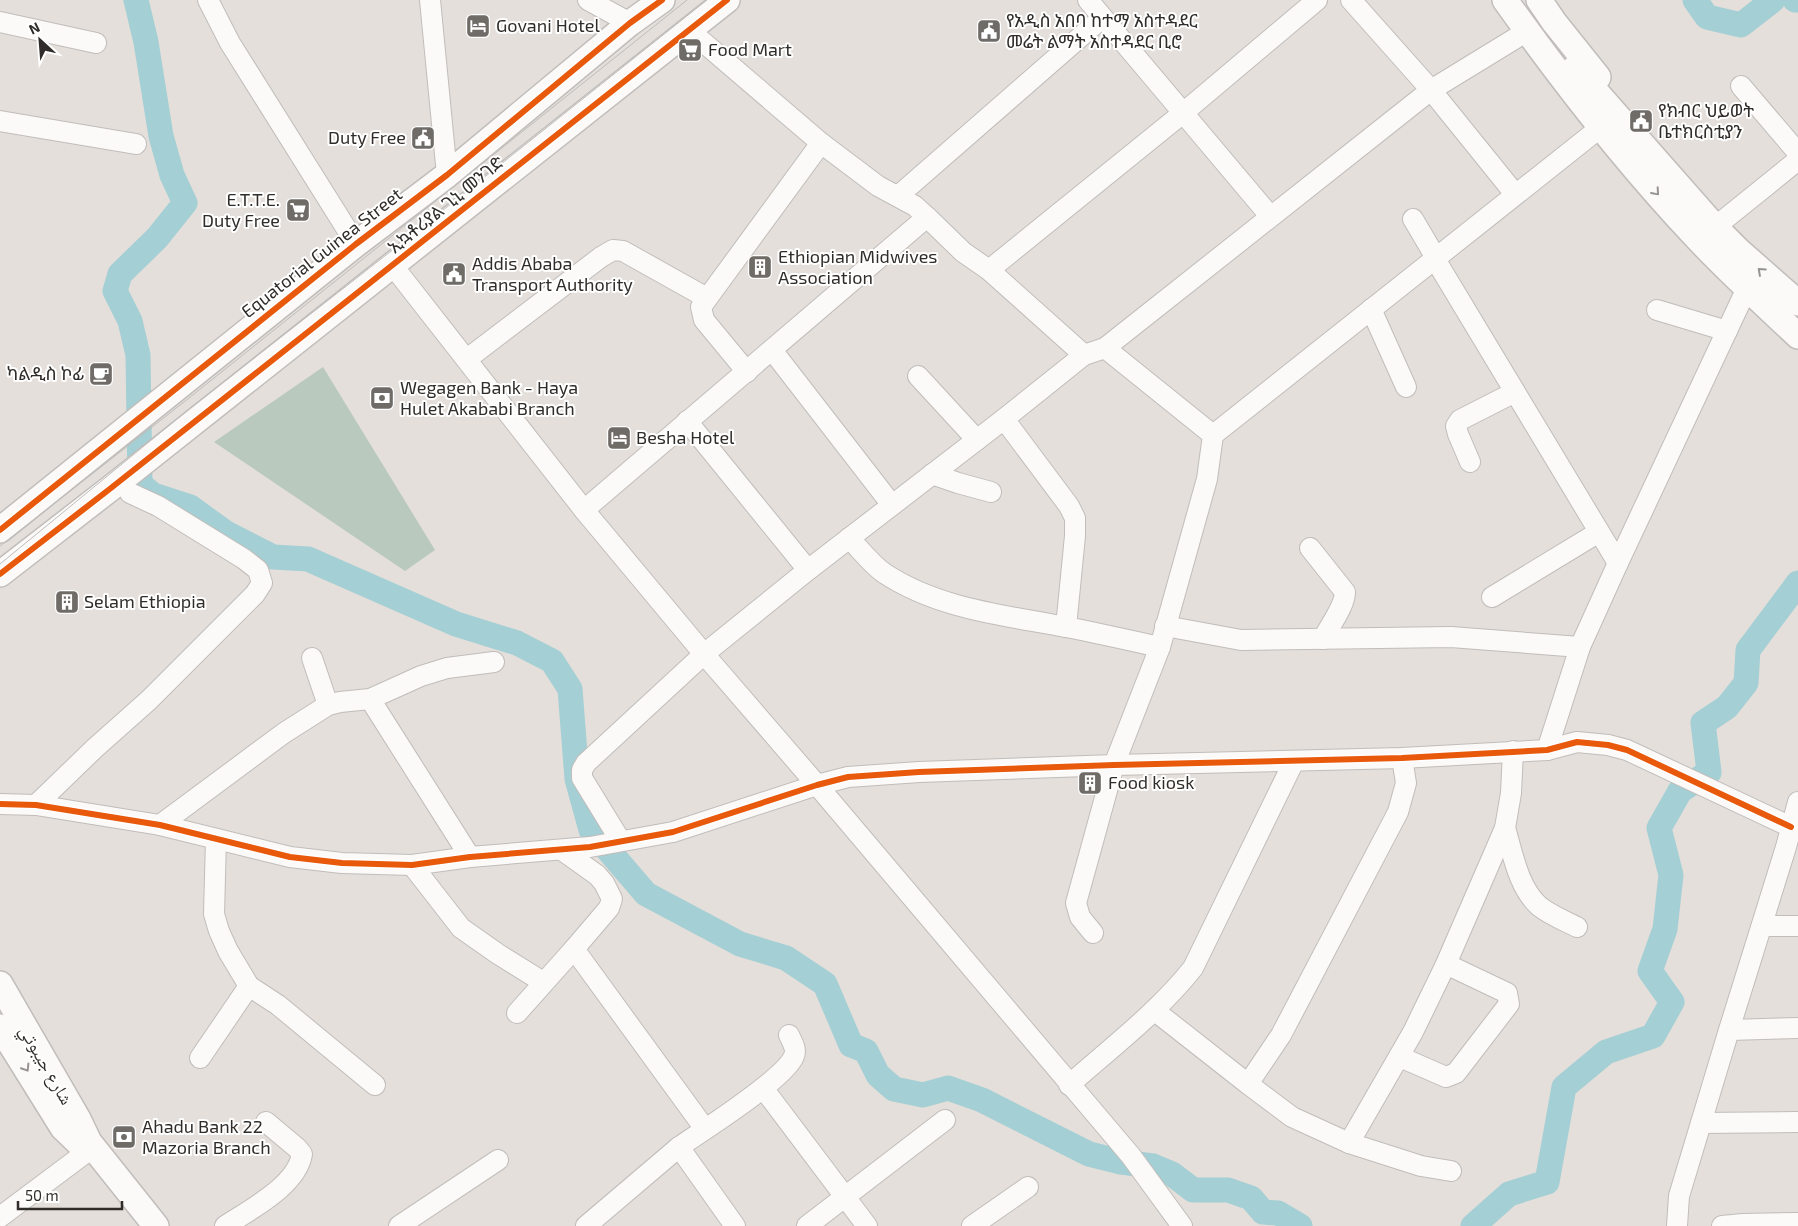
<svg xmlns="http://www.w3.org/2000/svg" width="1798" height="1226" font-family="'Exo 2','Noto Naskh Arabic','Noto Sans Ethiopic',sans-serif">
  <rect width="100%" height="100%" fill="#e4dfda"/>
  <path fill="#b9c9be" d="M323 367 435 550 405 571 214 442Z"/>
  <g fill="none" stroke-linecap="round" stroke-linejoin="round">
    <g stroke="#a4cfd4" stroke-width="25">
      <path d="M136 0 146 42 161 136 172 175 185 203 157 238 120 274 115 291 130 321 138 355 140 484 153 495 190 507 226 533 273 557 308 559 456 624 517 643 552 661 570 689 577 779 591 830 646 894 740 944 786 958 825 984 851 1045 866 1051 878 1075 894 1089 923 1095 948 1088 982 1100 1089 1154 1121 1162 1153 1166 1172 1174 1193 1190H1228L1251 1198 1263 1212 1278 1213 1300 1226"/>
      <path d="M1695 0 1707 17 1741 25 1773 0"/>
      <path d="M1795 0H1798"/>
      <path d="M1473 1226 1509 1194 1547 1182 1564 1087 1606 1052 1653 1036 1672 1002 1650 971 1665 929 1671 875 1659 828 1680 791 1709 772 1703 723 1727 707 1746 683 1748 650 1798 583"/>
    </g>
    <defs>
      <g id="minor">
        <path d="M208 0 230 43 356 244"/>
        <path d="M430 0 447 175"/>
        <path d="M588 0 630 23"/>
        <path d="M1088 0 1270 216"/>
        <path d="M1351 0 1431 90 1515 194"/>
        <path d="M0 22 96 43"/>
        <path d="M689 30 821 143 878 186 915 206 927 217"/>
        <path d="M1741 86 1798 153"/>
        <path d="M0 121 136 144"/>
        <path d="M898 196 1102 18"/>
        <path d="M1413 219 1436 258"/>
        <path d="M1715 227 1798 160"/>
        <path d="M1435 259 1618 563"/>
        <path d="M393 266 584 510 704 654 817 785 1131 1156 1182 1226"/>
        <path d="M989 270 1183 113 1317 0"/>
        <path d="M1371 309 1406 387"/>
        <path d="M1657 310 1727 331"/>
        <path d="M1105 348 1213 435"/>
        <path d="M772 350 892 505"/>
        <path d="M467 359 601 257 613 250 623 251 707 298"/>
        <path d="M747 372 704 320 701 307 821 143"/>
        <path d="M918 376 977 440"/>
        <path d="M1004 419 1069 506 1075 518V536L1066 627"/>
        <path d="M687 421 808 570"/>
        <path d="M1470 462 1458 434 1456 426 1460 420 1515 392"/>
        <path d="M932 474 958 483 991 492"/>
        <path d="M584 510 927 217 963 252 989 270 1084 355"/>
        <path d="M849 538C860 549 871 564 884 573 938 609 1004 615 1066 627 1097 633 1128 640 1160 647"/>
        <path d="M1310 548 1345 592C1345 606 1330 625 1323 639"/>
        <path d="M1492 597 1599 532"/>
        <path d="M1165 626 1241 640 1451 637 1580 647"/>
        <path d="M312 658 328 705"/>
        <path d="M370 699 470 857"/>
        <path d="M1547 750 1580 647 1618 563 1747 288"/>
        <path d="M1402 758 1406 783 1398 812 1281 1035 1248 1084 1292 1117 1349 1143 1421 1166 1451 1171"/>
        <path d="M0 804 36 805 160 825 290 857 342 863 412 865 470 857 590 847 673 832 817 785 848 777 919 772 1114 765 1402 758 1547 750 1577 742 1608 745 1627 750 1791 827"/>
        <path d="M36 805 95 748 149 700 255 594 262 583 258 570 244 559 158 506 130 493"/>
        <path d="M160 825 284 733 328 705 340 702 370 699 421 676 447 668 494 662"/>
        <path d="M1505 828C1513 854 1518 887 1539 906 1550 915 1565 921 1577 927"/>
        <path d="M216 839 214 914 219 931 228 951 249 986 278 1005 375 1085"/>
        <path d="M620 840 582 778V770L586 763 704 654 808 570 1004 419 1084 355 1105 348 1431 90 1516 38"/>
        <path d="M562 850 597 875 604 883 612 899 609 908 574 949"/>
        <path d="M412 865 461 928 498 954 543 982"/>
        <path d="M1762 926H1798"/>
        <path d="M1093 933 1080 917 1076 903 1114 765 1160 647 1207 479 1213 435 1591 135"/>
        <path d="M1155 1011 1248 1084"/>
        <path d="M517 1013 574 949 705 1129"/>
        <path d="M1729 1030 1798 1028"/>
        <path d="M1400 1057 1446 1077 1456 1073 1509 1004 1507 993 1446 964"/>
        <path d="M200 1058 249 986"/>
        <path d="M1069 1085C1112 1047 1158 1012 1193 968L1294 761"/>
        <path d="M763 1088 867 1226"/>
        <path d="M1701 1123 1798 1122"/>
        <path d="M1349 1143 1413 1032 1446 964 1505 828 1511 793 1513 751"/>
        <path d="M679 1147C702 1131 785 1079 794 1056 797 1049 792 1042 789 1035"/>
        <path d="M0 1217 88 1151"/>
        <path d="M225 1226C249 1210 297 1186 302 1154L297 1148 266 1122"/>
        <path d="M399 1226 498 1160"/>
        <path d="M586 1226 679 1147 735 1226"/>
        <path d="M807 1226 945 1120"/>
        <path d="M972 1226 1028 1187"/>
        <path d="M1677 1226 1679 1196 1729 1030 1786 847 1798 802"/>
        <path d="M1722 1226 1743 1224 1798 1223"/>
      </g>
      <g id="major">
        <path d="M1505 0C1564 83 1627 164 1697 238 1729 272 1764 304 1798 336"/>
        <path d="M1539 0 1554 22 1598 77"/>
        <path d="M1575 68 1715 227 1738 250 1798 303"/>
        <path d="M0 530 356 244 447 175 630 23 662 0"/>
        <path d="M0 574 111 488 727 0"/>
        <path d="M0 984 78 1119 89 1142 156 1226"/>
        <path d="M0 1027 63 1128 86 1150"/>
      </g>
    </defs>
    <use href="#minor" stroke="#c1bdba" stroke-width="22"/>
    <use href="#major" stroke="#c1bdba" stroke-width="28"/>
    <use href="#minor" stroke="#fbfaf9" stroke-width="20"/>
    <use href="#major" stroke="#fbfaf9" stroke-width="25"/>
    <g stroke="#bebcbb" stroke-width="1">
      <path d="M0 546 189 398 687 0"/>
      <path d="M0 564 194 405 413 234 707 0"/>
    </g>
    <defs>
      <g id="cycleway">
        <path d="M0 530 356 244 447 175 630 23 662 0"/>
        <path d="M0 574 111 488 727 0"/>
        <path d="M0 804 36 805 160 825 290 857 342 863 412 865 470 857 590 847 673 832 817 785 848 777 919 772 1114 765 1402 758 1547 750 1577 742 1608 745 1627 750 1791 827"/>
      </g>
    </defs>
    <use href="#cycleway" stroke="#fff" stroke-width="9"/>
    <use href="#cycleway" stroke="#e8590c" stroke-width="6"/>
  </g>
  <defs><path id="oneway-chevron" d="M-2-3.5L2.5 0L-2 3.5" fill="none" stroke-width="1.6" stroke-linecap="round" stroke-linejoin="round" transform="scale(1.25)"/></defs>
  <g stroke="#969391">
    <use href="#oneway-chevron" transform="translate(1656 192) rotate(49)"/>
    <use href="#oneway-chevron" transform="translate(1761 271) rotate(-138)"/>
    <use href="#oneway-chevron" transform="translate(26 1068) rotate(58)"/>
  </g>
  <defs>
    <symbol id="hotel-square" viewBox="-11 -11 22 22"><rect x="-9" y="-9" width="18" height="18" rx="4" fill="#6f6b67" stroke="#fff"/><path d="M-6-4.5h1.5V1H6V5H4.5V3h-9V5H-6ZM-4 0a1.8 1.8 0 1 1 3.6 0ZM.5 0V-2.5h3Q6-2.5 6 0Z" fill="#fff"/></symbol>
    <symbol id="civic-square" viewBox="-11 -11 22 22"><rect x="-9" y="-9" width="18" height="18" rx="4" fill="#6f6b67" stroke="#fff"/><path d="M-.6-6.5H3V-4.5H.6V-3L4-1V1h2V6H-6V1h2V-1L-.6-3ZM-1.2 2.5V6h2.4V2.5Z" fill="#fff"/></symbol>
    <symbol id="supermarket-square" viewBox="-11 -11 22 22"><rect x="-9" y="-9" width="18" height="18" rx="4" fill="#6f6b67" stroke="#fff"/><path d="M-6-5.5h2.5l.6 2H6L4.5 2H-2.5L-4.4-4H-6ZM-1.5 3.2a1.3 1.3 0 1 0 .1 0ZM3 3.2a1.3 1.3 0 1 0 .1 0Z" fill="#fff"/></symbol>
    <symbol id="building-square" viewBox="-11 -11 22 22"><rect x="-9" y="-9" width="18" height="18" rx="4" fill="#6f6b67" stroke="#fff"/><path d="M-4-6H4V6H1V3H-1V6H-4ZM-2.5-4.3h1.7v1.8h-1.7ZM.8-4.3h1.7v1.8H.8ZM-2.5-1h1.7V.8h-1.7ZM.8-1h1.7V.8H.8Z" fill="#fff"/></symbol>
    <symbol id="cafe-square" viewBox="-11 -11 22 22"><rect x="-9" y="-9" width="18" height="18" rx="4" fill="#6f6b67" stroke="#fff"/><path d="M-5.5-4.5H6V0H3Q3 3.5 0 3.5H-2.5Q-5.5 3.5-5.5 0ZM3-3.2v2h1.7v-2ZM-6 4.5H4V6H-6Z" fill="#fff"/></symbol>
    <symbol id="bank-square" viewBox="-11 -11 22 22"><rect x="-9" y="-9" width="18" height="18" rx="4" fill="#6f6b67" stroke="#fff"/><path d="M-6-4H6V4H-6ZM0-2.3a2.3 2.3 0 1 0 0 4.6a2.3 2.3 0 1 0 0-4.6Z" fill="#fff"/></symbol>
  </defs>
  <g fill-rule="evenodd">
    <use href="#hotel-square" x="464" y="12" width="28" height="28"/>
    <use href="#civic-square" x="975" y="17" width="28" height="28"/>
    <use href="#supermarket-square" x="676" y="36" width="28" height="28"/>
    <use href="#civic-square" x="1627" y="107" width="28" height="28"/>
    <use href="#civic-square" x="409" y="124" width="28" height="28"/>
    <use href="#supermarket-square" x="284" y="196" width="28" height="28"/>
    <use href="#building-square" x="746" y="253" width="28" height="28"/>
    <use href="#civic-square" x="440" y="260" width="28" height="28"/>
    <use href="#cafe-square" x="87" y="360" width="28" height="28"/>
    <use href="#bank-square" x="368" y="384" width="28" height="28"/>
    <use href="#hotel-square" x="605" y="424" width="28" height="28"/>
    <use href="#building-square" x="53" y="588" width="28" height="28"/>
    <use href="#building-square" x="1076" y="769" width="28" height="28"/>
    <use href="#bank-square" x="110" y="1123" width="28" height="28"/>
  </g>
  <g text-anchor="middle" stroke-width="4" stroke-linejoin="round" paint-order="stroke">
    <g font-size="18" fill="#302c29" stroke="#fff" text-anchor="start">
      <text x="1006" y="27">የአዲስ አበባ ከተማ አስተዳደር<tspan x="1006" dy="21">መሬት ልማት አስተዳደር ቢሮ</tspan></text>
      <text x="496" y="32">Govani Hotel</text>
      <text x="708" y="56">Food Mart</text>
      <text x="1658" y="117">የክብር ህይወት<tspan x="1658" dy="21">ቤተክርስቲያን</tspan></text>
      <text x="406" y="144" text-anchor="end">Duty Free</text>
      <text x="280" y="206" text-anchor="end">E.T.T.E.<tspan x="280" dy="21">Duty Free</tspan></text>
      <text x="778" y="263">Ethiopian Midwives<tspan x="778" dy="21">Association</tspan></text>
      <text x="472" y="270">Addis Ababa<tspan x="472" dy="21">Transport Authority</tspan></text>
      <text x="84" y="380" text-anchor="end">ካልዲስ ኮፊ</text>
      <text x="400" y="394">Wegagen Bank - Haya<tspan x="400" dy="21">Hulet Akababi Branch</tspan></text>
      <text x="636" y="444">Besha Hotel</text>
      <text x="84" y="608">Selam Ethiopia</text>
      <text x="1108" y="789">Food kiosk</text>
      <text x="142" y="1133">Ahadu Bank 22<tspan x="142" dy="21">Mazoria Branch</tspan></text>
    </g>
    <g font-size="18" fill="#302c29" stroke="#fff">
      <text transform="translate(446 205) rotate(-39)" y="6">ኢኳቶሪያል ጊኒ መንገድ</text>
      <text transform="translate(322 253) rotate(-38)" y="6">Equatorial Guinea Street</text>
      <text transform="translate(46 1065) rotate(60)" y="6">شارع جيبوتي</text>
    </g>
  </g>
  <g transform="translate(40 40) rotate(334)" stroke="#ffffff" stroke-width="4" paint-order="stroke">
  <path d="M0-4L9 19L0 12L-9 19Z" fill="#302c29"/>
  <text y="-8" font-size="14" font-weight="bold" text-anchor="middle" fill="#302c29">N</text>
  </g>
  <path d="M18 1201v8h104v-8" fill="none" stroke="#302c29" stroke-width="2.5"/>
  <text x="25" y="1201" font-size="15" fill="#302c29" stroke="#ffffff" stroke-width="4" paint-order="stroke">50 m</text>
</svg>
